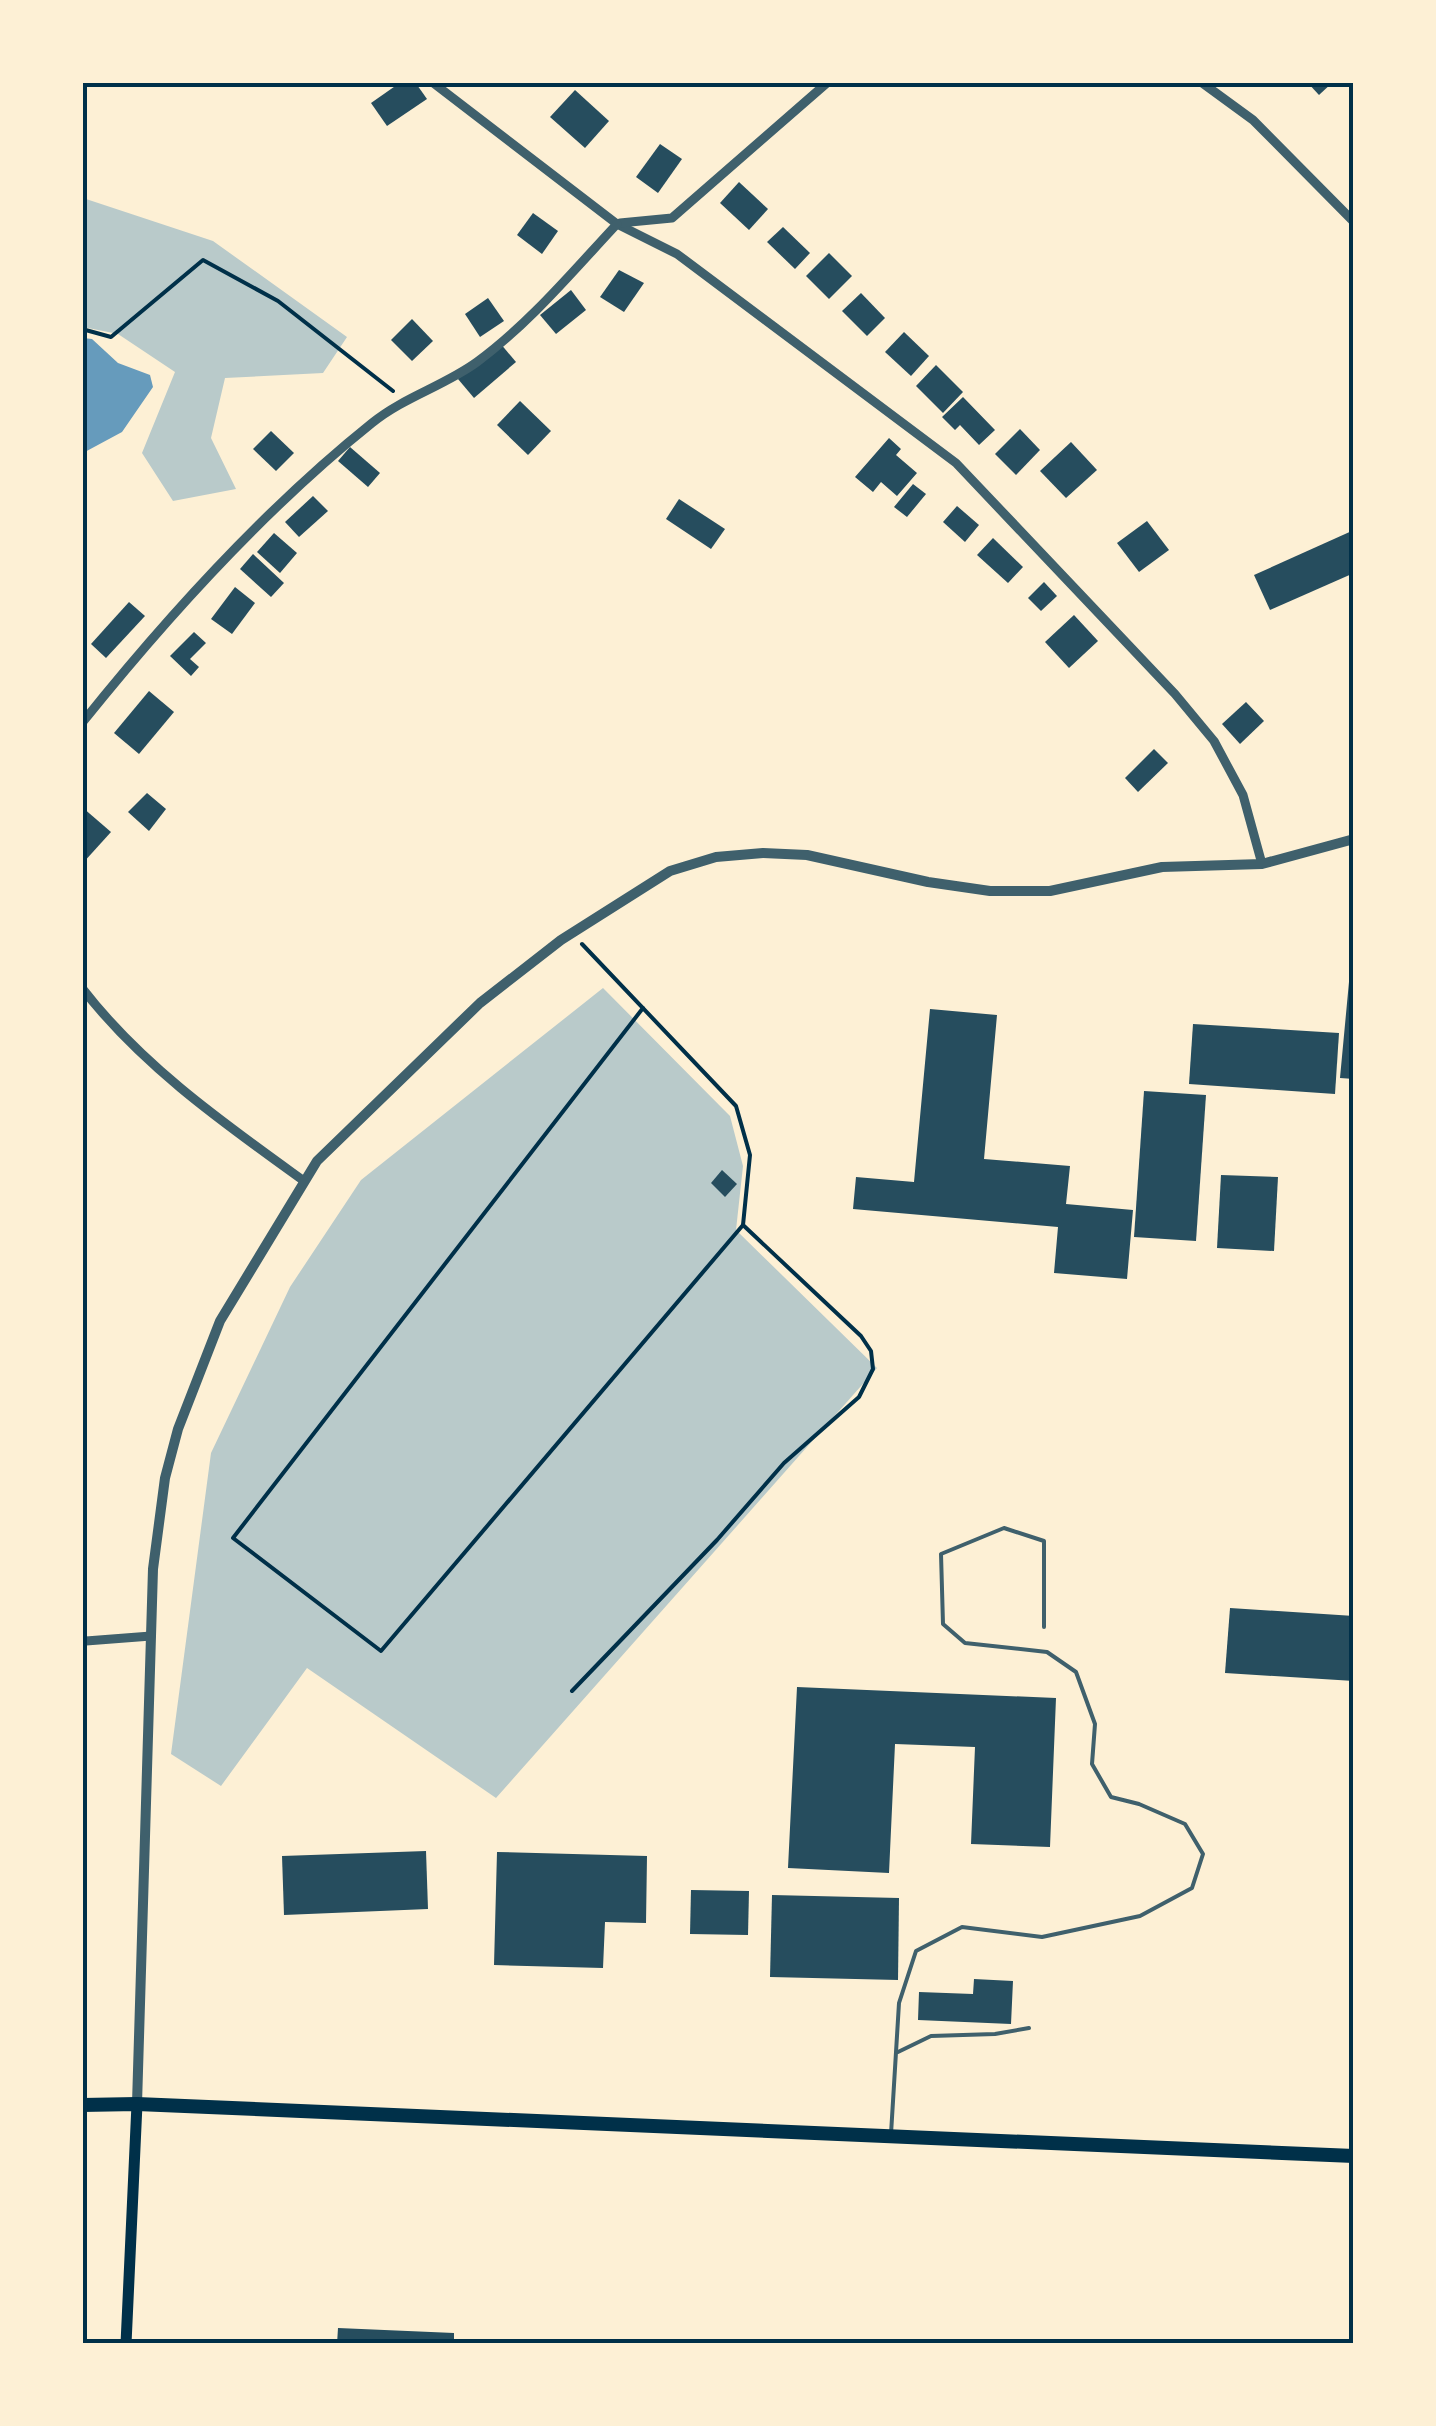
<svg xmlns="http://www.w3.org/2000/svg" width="1436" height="2426" font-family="Ubuntu,sans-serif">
  <rect width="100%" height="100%" fill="#fdf0d5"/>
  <g fill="#b9caca">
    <path d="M83 198 213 241 347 337 323 373 225 378 211 438 236 489 173 501 142 453 175 372 118 334 83 327Z"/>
    <path d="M603 988 730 1116 743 1166 736 1230 877 1368 496 1798 307 1668 221 1786 171 1754 211 1453 290 1287 361 1180Z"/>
  </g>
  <path fill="#669bbc" d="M83 338 92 339 118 363 150 375 153 387 122 432 83 453Z"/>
  <g fill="#264d5e">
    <path d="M401 82H415L427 99 387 126 371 103Z"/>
    <path d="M1307 82H1333L1319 95Z"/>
    <path d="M575 90 609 121 585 148 550 117Z"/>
    <path d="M660 144 682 159 658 193 636 177Z"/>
    <path d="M739 182 768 209 749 230 720 203Z"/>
    <path d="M533 213 558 231 542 254 517 235Z"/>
    <path d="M783 227 810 253 795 269 767 242Z"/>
    <path d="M829 253 852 276 829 299 806 276Z"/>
    <path d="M619 270 644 283 624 312 600 297Z"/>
    <path d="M571 290 586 310 556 334 540 315Z"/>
    <path d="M861 293 885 318 867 336 842 311Z"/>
    <path d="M488 298 504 321 480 337 465 314Z"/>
    <path d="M412 319 433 341 412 361 391 340Z"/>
    <path d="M904 332 929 356 911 376 885 352Z"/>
    <path d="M500 343 516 362 474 398 458 379Z"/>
    <path d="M936 365 963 392 943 413 916 386Z"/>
    <path d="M963 397 995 430 979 445 960 425 955 430 942 417Z"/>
    <path d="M520 401 551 431 528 455 497 425Z"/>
    <path d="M1020 429 1040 450 1016 475 995 454Z"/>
    <path d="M271 431 294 453 276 471 253 449Z"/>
    <path d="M889 438 901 449 896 455 917 473 897 496 881 482 873 492 855 477Z"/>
    <path d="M1071 442 1097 470 1066 498 1040 471Z"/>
    <path d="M350 447 380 473 368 487 338 461Z"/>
    <path d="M913 484 926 494 907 517 894 507Z"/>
    <path d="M313 496 328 511 299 537 285 522Z"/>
    <path d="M679 499 725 529 711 549 666 519Z"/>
    <path d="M957 506 979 525 965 542 943 522Z"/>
    <path d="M1147 521 1169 550 1139 572 1117 543Z"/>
    <path d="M1354 530V573L1270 610 1254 575Z"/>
    <path d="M274 533 297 553 280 573 257 552Z"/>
    <path d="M993 538 1023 567 1008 583 977 555Z"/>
    <path d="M253 554 284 583 271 597 240 569Z"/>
    <path d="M1044 582 1057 596 1041 611 1028 598Z"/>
    <path d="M235 587 255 603 232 634 211 619Z"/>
    <path d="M129 602 145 616 106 658 91 644Z"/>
    <path d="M1074 615 1098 641 1069 668 1045 642Z"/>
    <path d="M194 632 206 643 190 659 199 667 191 676 170 656Z"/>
    <path d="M149 691 174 712 139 754 114 733Z"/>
    <path d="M1246 702 1264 721 1240 744 1222 724Z"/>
    <path d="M1154 749 1168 763 1138 792 1125 778Z"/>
    <path d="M147 793 166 809 149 831 128 812Z"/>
    <path d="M82 807 111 832 82 864Z"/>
    <path d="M1350 971H1354V1079L1340 1078Z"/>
    <path d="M930 1009 997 1015 984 1159 1070 1166 1066 1204 1133 1210 1127 1279 1054 1273 1058 1227 853 1209 856 1177 914 1182Z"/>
    <path d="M1193 1024 1339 1033 1335 1094 1189 1084Z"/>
    <path d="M1144 1091 1206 1095 1196 1241 1134 1237Z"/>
    <path d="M722 1170 737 1184 725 1197 711 1183Z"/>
    <path d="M1221 1175 1278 1177 1274 1251 1217 1248Z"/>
    <path d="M1230 1608 1354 1616V1681L1225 1673Z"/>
    <path d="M797 1687 1056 1698 1050 1847 971 1844 975 1747 895 1744 889 1873 788 1868Z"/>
    <path d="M426 1851 428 1909 284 1915 282 1856Z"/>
    <path d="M497 1852 647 1856 646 1923 605 1922 603 1968 494 1965Z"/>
    <path d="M691 1890 749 1891 748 1935 690 1934Z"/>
    <path d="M772 1895 899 1898 898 1980 770 1977Z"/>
    <path d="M974 1979 1013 1981 1011 2024 918 2020 919 1992 973 1994Z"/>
    <path d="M338 2328 454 2333V2344H337Z"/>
  </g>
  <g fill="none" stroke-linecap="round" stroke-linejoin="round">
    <g stroke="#003049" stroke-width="4">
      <path d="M82 329 111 337 203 260 278 301 393 391"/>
      <path d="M643 1008 233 1538 381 1651 743 1225"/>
      <path d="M572 1691 717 1540 784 1463 859 1397 873 1369 871 1351 861 1336 743 1225 750 1155 736 1106 582 944"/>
    </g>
    <g stroke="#3f606c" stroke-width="4">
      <path d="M898 2052 931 2036 995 2034 1029 2028"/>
      <path d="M891 2134 899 2003 916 1951 962 1927 1042 1937 1140 1916 1192 1888 1203 1854 1185 1824 1139 1804 1111 1797 1092 1764 1095 1724 1076 1672 1047 1652 965 1643 943 1624 941 1554 1004 1528 1044 1541V1627"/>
    </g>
    <g stroke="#3f606c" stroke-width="9">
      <path d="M432 82 617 224 677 254 956 463 1175 694 1214 741 1243 795 1262 864"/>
      <path d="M1201 82 1253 120 1354 222"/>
      <path d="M620 223 672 218 828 82"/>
      <path d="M82 723C167 617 267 507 372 423 404 397 444 386 477 362 530 323 573 271 617 224"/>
      <path d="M82 988C142 1066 225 1124 304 1181"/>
      <path d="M82 1638 86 1641 151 1636"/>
    </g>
    <path stroke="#3f606c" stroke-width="10" d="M137 2104 153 1569 165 1478 178 1429 220 1321 317 1161 480 1003 561 940 670 871 716 857 763 853 807 855 928 882 990 891H1050L1162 867 1262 864 1354 839"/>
    <path stroke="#003049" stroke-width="11" d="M126 2344 137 2104"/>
    <path stroke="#003049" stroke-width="14" d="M82 2105 137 2104 1354 2156"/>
  </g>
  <rect width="1436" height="2426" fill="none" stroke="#fdf0d5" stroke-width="170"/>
  <rect x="85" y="85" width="1266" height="2256" fill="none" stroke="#003049" stroke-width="4"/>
</svg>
